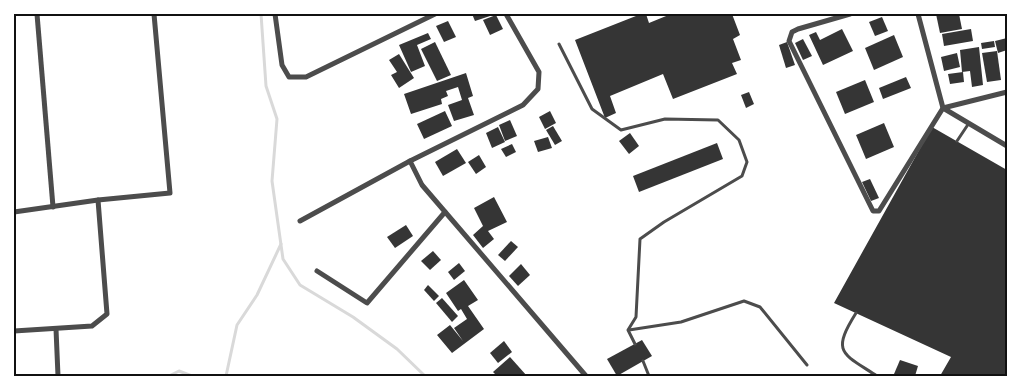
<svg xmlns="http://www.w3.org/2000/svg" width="1021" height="390" font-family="'Fira Sans Condensed',sans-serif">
  <rect width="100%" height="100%" fill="#fff"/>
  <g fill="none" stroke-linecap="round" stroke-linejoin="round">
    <g stroke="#d9d9d9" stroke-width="3">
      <path d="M261 14 266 86 277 119 272 181 283 259 300 285 353 317 397 349 425 376"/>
      <path d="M169 376 179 371 192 376"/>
      <path d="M226 376 237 325 257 295 281 244"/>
    </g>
  </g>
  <g fill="#353535">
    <path d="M472 14H492L493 15 475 21Z"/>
    <path d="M641 14H646L649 23 671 14H732L740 35 733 39 741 60 732 63 737 74 673 99 663 74 610 96 616 113 605 118 575 40Z"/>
    <path d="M936 14H959L962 29 940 33Z"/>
    <path d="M496 15 503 29 490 35 483 20Z"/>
    <path d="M882 17 888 31 875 36 869 22Z"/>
    <path d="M448 21 456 37 444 42 436 26Z"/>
    <path d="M842 29 853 51 823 65 809 35 816 32 820 40Z"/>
    <path d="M971 29 973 41 944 46 942 34Z"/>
    <path d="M428 33 431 39 417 45 425 66 411 72 399 45Z"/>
    <path d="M894 35 903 57 874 70 865 48Z"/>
    <path d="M1007 38V50L998 53 995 41Z"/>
    <path d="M803 39 812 56 803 60 795 43Z"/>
    <path d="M994 41 995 47 982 49 981 43Z"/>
    <path d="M435 42 451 75 437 81 421 49Z"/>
    <path d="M787 42 795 65 786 68 779 45Z"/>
    <path d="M979 47 983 85 972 87 970 71 962 72 960 50Z"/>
    <path d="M997 51 1001 80 987 82 982 53Z"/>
    <path d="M957 53 960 67 944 71 941 57Z"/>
    <path d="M399 54 414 78 399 88 391 75 397 72 389 60Z"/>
    <path d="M963 72 964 82 950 84 948 74Z"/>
    <path d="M466 73 473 96 468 98 474 115 454 121 448 105 462 100 458 87 446 91 448 96 441 99 442 104 411 114 404 94Z"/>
    <path d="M906 77 911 88 883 99 879 88Z"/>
    <path d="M865 80 874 102 845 114 836 92Z"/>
    <path d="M749 92 754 104 746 108 741 95Z"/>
    <path d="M445 111 452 126 424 139 417 124Z"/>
    <path d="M550 111 556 123 545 129 539 117Z"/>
    <path d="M510 120 517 136 505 141 499 125Z"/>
    <path d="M884 123 894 147 866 159 856 135Z"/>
    <path d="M553 126 562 141 555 145 546 130Z"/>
    <path d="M498 127 505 142 492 148 486 133Z"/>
    <path d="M932 127 1007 170V376H940L951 357 834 303Z"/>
    <path d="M630 133 639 146 629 154 619 141Z"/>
    <path d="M548 137 552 148 538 152 534 141Z"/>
    <path d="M717 143 723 159 639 192 633 176Z"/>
    <path d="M512 144 516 152 506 157 501 149Z"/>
    <path d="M457 149 466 163 443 176 435 162Z"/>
    <path d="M479 155 486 167 476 174 468 162Z"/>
    <path d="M870 179 879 198 871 201 862 182Z"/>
    <path d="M494 197 507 222 488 231 494 239 483 248 473 235 483 226 474 208Z"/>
    <path d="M406 225 413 236 395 248 387 237Z"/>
    <path d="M511 241 518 247 505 261 498 255Z"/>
    <path d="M433 251 441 260 430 270 421 261Z"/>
    <path d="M459 263 465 271 454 280 448 272Z"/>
    <path d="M521 264 530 275 518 286 509 276Z"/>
    <path d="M464 280 478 300 468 306 484 329 452 353 437 335 450 325 463 341 454 328 467 319 461 309 458 311 446 293Z"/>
    <path d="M428 285 439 296 434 301 424 290Z"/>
    <path d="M442 298 458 316 452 322 436 303Z"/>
    <path d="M642 340 652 356 617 376 607 359Z"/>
    <path d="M504 341 512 352 498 363 490 353Z"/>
    <path d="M510 357 527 376H497L493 372Z"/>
    <path d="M900 360 918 366 915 376 894 374Z"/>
  </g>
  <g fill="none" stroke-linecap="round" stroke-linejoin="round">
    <g stroke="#4c4c4c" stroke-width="3">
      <path d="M559 44 592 109 621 130 665 119 718 120 739 140 747 162 742 176 664 222 640 239 636 317 628 330 635 344"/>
      <path d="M957 141 969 123"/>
      <path d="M856 313C831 353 842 353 877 376"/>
      <path d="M629 330 681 322 744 301 760 307 807 365"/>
      <path d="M643 361 649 376"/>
    </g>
    <g stroke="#4c4c4c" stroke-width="5">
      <path d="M37 14 53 207"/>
      <path d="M275 14 282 65 289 77H306L435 14"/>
      <path d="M506 14 539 72 538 89 523 105 410 161 422 185 586 376"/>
      <path d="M850 14 798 29 792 32 789 41 873 211H879L943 108 1007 92"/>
      <path d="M918 14 943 108 1007 146"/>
      <path d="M14 212 98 200 170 193 154 14"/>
      <path d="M300 221 410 161"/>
      <path d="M317 271 367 303 445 212"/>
      <path d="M56 329 58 376"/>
      <path d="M14 331 92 326 107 314 98 200"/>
    </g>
  </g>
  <rect width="1021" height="390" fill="none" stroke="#ffffff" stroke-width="30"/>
  <rect x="15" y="15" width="991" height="360" fill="none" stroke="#111" stroke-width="2"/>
</svg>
